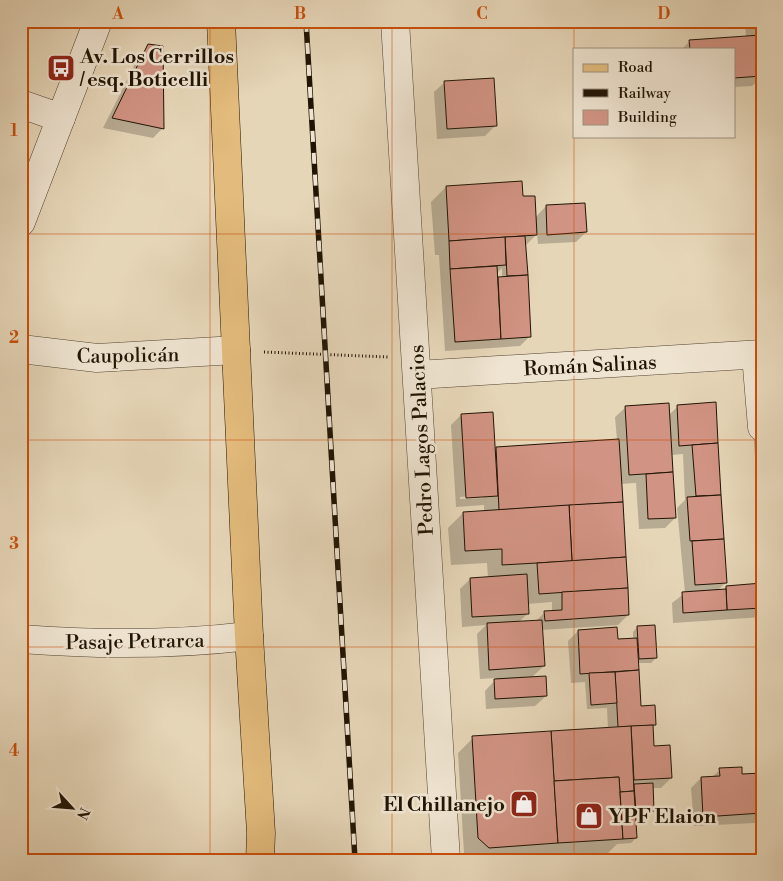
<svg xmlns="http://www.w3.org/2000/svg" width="783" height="881" font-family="'Libre Bodoni',serif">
  <rect width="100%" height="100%" fill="#e6d6b8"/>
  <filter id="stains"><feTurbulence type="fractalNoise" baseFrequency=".004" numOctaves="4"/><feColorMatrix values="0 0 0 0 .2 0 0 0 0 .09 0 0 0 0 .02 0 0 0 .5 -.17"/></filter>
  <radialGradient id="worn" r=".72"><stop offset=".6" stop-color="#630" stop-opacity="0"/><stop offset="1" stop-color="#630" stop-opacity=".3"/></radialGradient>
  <g fill="#0003" fill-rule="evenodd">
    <path d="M745 21H762V77L752 86 734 87V49H682L690 41 746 37Z"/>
    <path d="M149 46 163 128 153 138 103 128 139 56Z"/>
    <path d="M445 82 495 126 485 136 437 139 434 92Z"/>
    <path d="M521 183 522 197 535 218 546 206 586 232 576 242 538 244 537 234 525 246 530 336 520 346 445 351 439 255H435L431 202 446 187ZM502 268V278H497L496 274Z"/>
    <path d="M762 401V569L752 411Z"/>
    <path d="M715 404 726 582 717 591H723L726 587 762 585V617L673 623 672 603 685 593 677 508 685 500 683 454 671 455 675 518 665 528 639 529 636 483 620 484 628 615 618 625 541 630 544 666 531 678 546 696 535 706 486 709 485 691 497 678 480 679 477 634 486 625 462 627 460 589 470 579 488 578 487 563 451 565 448 528 463 513 484 512V505L456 507 451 425 461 415 494 450 617 440 615 417 626 407 669 415 678 406ZM483 495V498L460 499V497ZM552 602V612H545L536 621 519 622 528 613 527 604Z"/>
    <path d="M637 627 656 658 651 663H638L640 707 655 724 652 728 653 747 671 778 661 788H652L653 811 648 815 635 816 636 838 631 843 617 844 607 854 512 860H471L464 853 458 753 473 738 608 729 607 708 587 709 585 682 571 683 568 641 578 631 617 640 633 639V632Z"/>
    <path d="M720 770 741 775 762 774V816L755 823 694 826 691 788 701 778 712 777Z"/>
  </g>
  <g fill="#d19383" stroke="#201404">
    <path d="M761 35 762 76 734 78V49H690L689 40Z"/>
    <path d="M148 44 163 46 164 129 112 118Z"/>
    <path d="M494 78 497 126 447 129 444 81Z"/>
    <path d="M522 181 523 196H535L537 235 449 241 446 186Z"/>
    <path d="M585 203 587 232 547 235 546 205Z"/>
    <path d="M525 236 528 275 507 276 505 237Z"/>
    <path d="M505 237 506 265 450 269 449 241Z"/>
    <path d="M497 266 501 339 455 342 450 269Z"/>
    <path d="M528 275 531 337 501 339 498 277Z"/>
    <path d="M716 402 718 443 679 446 677 405Z"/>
    <path d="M669 403 673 472 629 475 625 406Z"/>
    <path d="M493 412 498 496 466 498 461 414Z"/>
    <path d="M619 439 623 502 499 510 496 447Z"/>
    <path d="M718 443 721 495 696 496 692 445Z"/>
    <path d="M673 472 676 518 648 519 646 474Z"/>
    <path d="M721 495 724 539 690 541 687 497Z"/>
    <path d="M623 502 626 557 572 561 569 505Z"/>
    <path d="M569 505 572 561 502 565V549L465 551 463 512Z"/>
    <path d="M724 539 727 583 695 585 692 541Z"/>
    <path d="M626 557 628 588 539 594 537 563Z"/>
    <path d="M527 574 529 614 472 617 470 578Z"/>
    <path d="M762 583V608L727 610 726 586Z"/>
    <path d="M628 588 629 615 545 621 544 611 562 610V592Z"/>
    <path d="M726 589 727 610 683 613 682 592Z"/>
    <path d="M542 620 545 666 489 670 487 623Z"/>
    <path d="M655 625 657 658 639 659 637 626Z"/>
    <path d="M617 627 618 639 637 638 639 670 580 674 578 630Z"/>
    <path d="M639 670 641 706 655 705 656 725 618 727 615 672Z"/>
    <path d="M615 672 617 703 591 705 589 673Z"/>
    <path d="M546 676 547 696 495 699 494 679Z"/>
    <path d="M653 725 654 746 670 745 672 778 634 780 631 726Z"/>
    <path d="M631 726 634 791 620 792 619 777 554 781 551 731Z"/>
    <path d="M551 731 558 843 489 848 478 838 472 736Z"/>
    <path d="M742 767V774L762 773V813L703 817 701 777 720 776 719 768Z"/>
    <path d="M619 777 623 839 558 843 554 781Z"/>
    <path d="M653 783 654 811 636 812 634 784Z"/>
    <path d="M634 791 637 838 623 839 620 792Z"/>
  </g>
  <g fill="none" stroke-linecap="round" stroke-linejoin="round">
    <defs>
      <g id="minor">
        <path d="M395 21 446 860"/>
        <path d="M21 104 61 118"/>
        <path d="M21 222 98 21"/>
        <path d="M21 349 97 358 236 350"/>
        <path d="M756 355 762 427"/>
        <path d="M417 375 762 354"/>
        <path d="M21 639C98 645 173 645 249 636"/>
      </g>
      <path id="major" d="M221 21 249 636 261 833 260 860"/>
    </defs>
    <use href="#minor" stroke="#524431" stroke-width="29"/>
    <use href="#major" stroke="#201404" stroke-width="29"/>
    <path stroke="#201404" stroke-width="3" stroke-dasharray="1 2.5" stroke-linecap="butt" d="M264 352 388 357"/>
    <use href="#minor" stroke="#efe4d1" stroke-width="28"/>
    <use href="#major" stroke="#e3bb7c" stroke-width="28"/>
    <defs>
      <path id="rail" d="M306 21 355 860"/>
    </defs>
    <use href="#rail" stroke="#201404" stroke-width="5.5"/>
    <use href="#rail" stroke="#efe4d1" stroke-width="4" stroke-dasharray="11" stroke-linecap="butt"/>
  </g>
  <path fill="none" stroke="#ca4f0b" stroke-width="1" stroke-opacity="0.55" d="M210 21V860M392 21V860M574 21V860M21 234H762M21 440H762M21 647H762"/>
  <defs>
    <symbol id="bus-square" viewBox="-11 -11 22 22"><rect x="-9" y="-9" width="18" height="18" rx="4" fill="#8f2418" stroke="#efe4d1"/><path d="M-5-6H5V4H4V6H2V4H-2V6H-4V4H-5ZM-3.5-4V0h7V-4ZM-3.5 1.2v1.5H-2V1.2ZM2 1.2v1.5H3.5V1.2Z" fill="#fff"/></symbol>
    <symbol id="shop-square" viewBox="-11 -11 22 22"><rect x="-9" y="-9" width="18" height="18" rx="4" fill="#8f2418" stroke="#efe4d1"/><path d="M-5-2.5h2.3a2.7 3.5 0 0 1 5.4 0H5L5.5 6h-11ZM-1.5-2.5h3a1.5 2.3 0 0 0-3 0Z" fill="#fff"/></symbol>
  </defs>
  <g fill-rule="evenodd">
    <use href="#bus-square" x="45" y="52" width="32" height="32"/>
    <use href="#shop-square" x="508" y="788" width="32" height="32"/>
    <use href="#shop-square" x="573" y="800" width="32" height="32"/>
  </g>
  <g text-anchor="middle" stroke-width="5" stroke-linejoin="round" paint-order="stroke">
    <g font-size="20" font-weight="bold" fill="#201404" stroke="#efe4d1" text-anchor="start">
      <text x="80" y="63">Av. Los Cerrillos<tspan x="80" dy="23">/ esq. Boticelli</tspan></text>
      <text x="505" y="811" text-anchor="end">El Chillanejo</text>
      <text x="608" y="823">YPF Elaion</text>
    </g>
    <g font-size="20" fill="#201404" stroke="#efe4d1">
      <text transform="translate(128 355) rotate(-1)" y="7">Caupolicán</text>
      <text transform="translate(590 365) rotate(-3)" y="7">Román Salinas</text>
      <text transform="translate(421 440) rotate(-93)" y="7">Pedro Lagos Palacios</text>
      <text transform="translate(135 641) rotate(-1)" y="7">Pasaje Petrarca</text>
    </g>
  </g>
  <rect width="783" height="881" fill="none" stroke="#e6d6b8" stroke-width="55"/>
  <rect x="573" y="48" width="162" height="90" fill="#efe4d1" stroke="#9c917f"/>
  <rect x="583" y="64" width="25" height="8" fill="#e3bb7c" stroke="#9c917f"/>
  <text x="618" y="72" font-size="15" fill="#201404">Road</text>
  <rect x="583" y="89" width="25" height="8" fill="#201404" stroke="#9c917f"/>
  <text x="618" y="98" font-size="15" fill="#201404">Railway</text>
  <rect x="583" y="110" width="25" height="15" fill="#d19383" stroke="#9c917f"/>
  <text x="618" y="122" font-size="15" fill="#201404">Building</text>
  <g transform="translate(72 808) rotate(116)" stroke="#efe4d1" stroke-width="4" paint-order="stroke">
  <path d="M0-4L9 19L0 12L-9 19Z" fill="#201404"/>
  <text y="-8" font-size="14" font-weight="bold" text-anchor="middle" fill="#201404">N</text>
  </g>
  <rect x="28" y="28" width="728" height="826" fill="none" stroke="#ca4f0b" stroke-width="2"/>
  <g font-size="16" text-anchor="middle" font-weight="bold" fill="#ca4f0b">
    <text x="118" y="19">A</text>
    <text x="300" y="19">B</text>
    <text x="482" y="19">C</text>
    <text x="664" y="19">D</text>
    <text x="14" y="136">1</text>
    <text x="14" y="343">2</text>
    <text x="14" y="549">3</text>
    <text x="14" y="756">4</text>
  </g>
  <rect width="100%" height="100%" filter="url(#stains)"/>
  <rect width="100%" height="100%" fill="url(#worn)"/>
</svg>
